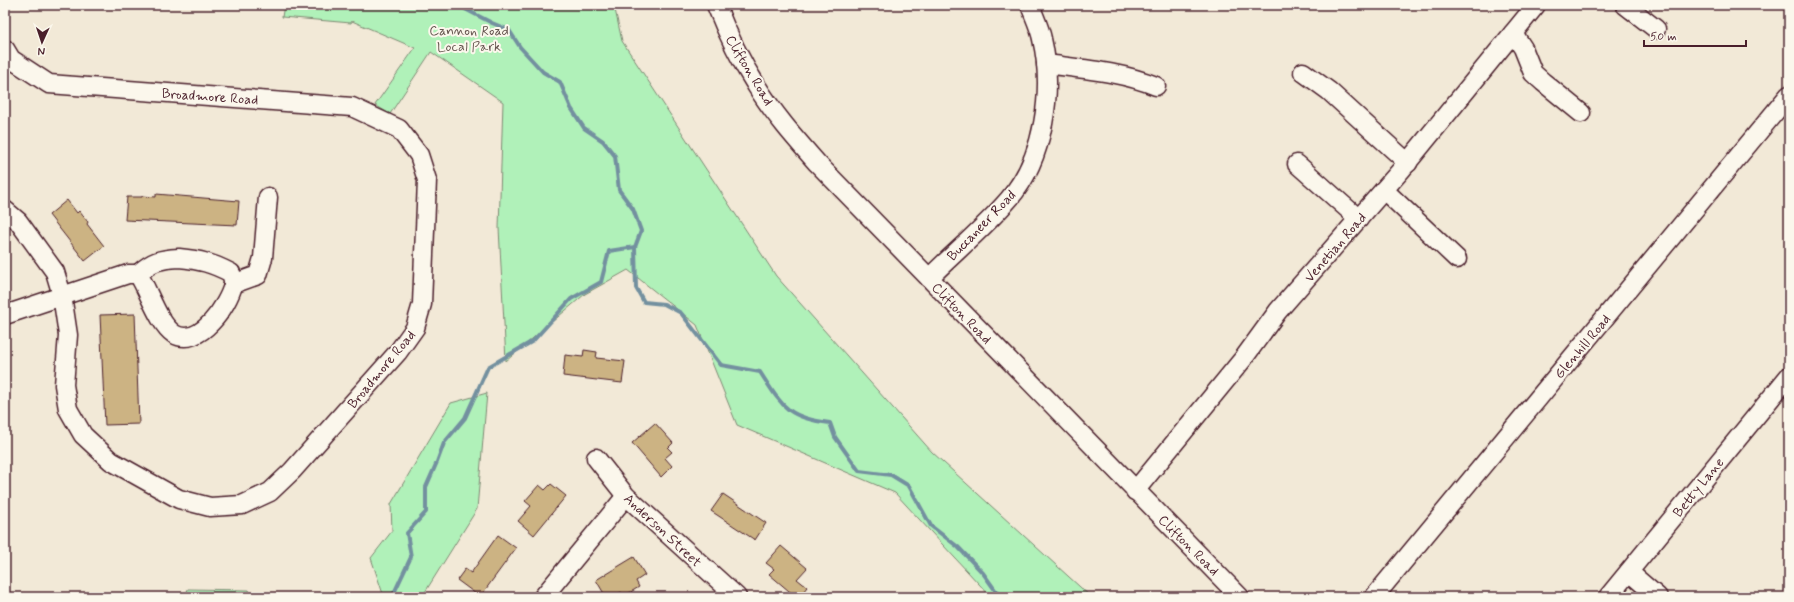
<svg xmlns="http://www.w3.org/2000/svg" width="1794" height="602" font-family="Mynerve,sans-serif">
  <rect width="100%" height="100%" fill="#f2e9d7"/>
  <filter id="ink" filterUnits="userSpaceOnUse"><feTurbulence type="fractalNoise" baseFrequency=".025" numOctaves="2"/><feDisplacementMap in="SourceGraphic" scale="8" xChannelSelector="R" yChannelSelector="G"/><feConvolveMatrix kernelMatrix="1 2 1 2 8 2 1 2 1" color-interpolation-filters="sRGB"/></filter>
  <g filter="url(#ink)">
    <g fill="#b0f1b9" stroke="#7d8872">
      <path d="M284 5H614L622 41 776 276 932 452 1091 597H991L895 493 737 425 697 325 628 270 585 294 506 361 499 228 503 102 431 52 390 114 375 105 415 48 352 21 351 23 282 17Z"/>
      <path d="M487 393 477 509 422 597H381L383 594 371 558 392 531 391 504 451 403Z"/>
      <path d="M188 589 249 590 252 597H185Z"/>
    </g>
    <g fill="none" stroke-linecap="round" stroke-linejoin="round">
      <g stroke="#73909f" stroke-width="4">
        <path d="M465 5V9L492 23 509 30 520 47 543 72 560 82 571 108 584 128 603 141 615 156 619 190 633 209 641 231 635 247 636 288 644 302 664 304 681 313 721 365 760 372C782 406 787 418 830 423L835 437 859 471 891 475 909 486 931 526 958 547 983 573 1000 597"/>
        <path d="M394 593 411 557 407 533 426 512V487L437 462 444 443 465 418 488 367 533 341 571 299 601 282 609 251 635 247"/>
      </g>
    </g>
    <g fill="#ccb383" stroke="#4a1f2b">
      <path d="M156 194 239 201 237 225 125 220 127 197H142V196L156 197Z"/>
      <path d="M67 200 77 213 79 211 88 222 87 224 104 246 85 261 49 215Z"/>
      <path d="M135 314 139 424 105 425 100 315Z"/>
      <path d="M584 350 597 352 596 358 625 361 622 383 563 376 565 355 583 357Z"/>
      <path d="M655 423 673 443 668 448 672 452 665 458 672 466 661 477 632 443Z"/>
      <path d="M551 484 566 496 534 535 518 521 531 506 525 501 539 485 545 490Z"/>
      <path d="M723 494 766 523 755 540 711 511Z"/>
      <path d="M498 535 516 548 480 597 457 580 465 569 471 573Z"/>
      <path d="M781 546 807 568 797 579 807 587 799 597H796L769 574 774 569 766 563Z"/>
      <path d="M634 557 645 575 636 581 639 587 624 596 621 592 614 597H606L596 580Z"/>
    </g>
    <g fill="none" stroke-linecap="round" stroke-linejoin="round">
      <defs>
        <g id="minor">
          <path d="M716 5C727 33 740 60 756 85 773 113 795 138 817 163L1240 597"/>
          <path d="M1625 5 1656 29"/>
          <path d="M1513 33 1523 48 1533 73 1543 82 1581 113"/>
          <path d="M5 49 11 59 49 84 352 107 399 129 419 155 427 180 422 304 415 328 398 352 292 471 270 492 242 505 210 507 179 499 111 461 83 435 68 409 64 385 68 335 62 295 55 272 18 221 5 210"/>
          <path d="M1046 64C1083 69 1122 72 1156 86"/>
          <path d="M1303 72 1329 91 1408 163"/>
          <path d="M1297 164 1359 219"/>
          <path d="M1384 190 1457 259"/>
          <path d="M179 258C200 260 212 263 231 273 232 277 234 282 233 285 228 305 199 349 174 334 158 323 149 291 138 274 152 261 160 259 179 258Z"/>
          <path d="M929 278C955 252 985 227 1009 199 1044 159 1054 90 1042 39 1040 28 1034 16 1030 5"/>
          <path d="M233 284 258 275 263 258 268 197"/>
          <path d="M5 315 128 274H138"/>
          <path d="M596 458 626 496 737 597"/>
          <path d="M1135 491 1243 359 1278 311 1402 169 1536 5"/>
          <path d="M1629 572 1658 597"/>
          <path d="M543 597 626 496"/>
          <path d="M1374 597 1789 95"/>
          <path d="M1608 597 1789 376"/>
        </g>
      </defs>
      <use href="#minor" stroke="#4a1f2b" stroke-width="21"/>
      <use href="#minor" stroke="#fbf7ec" stroke-width="18"/>
    </g>
  </g>
  <g text-anchor="middle" stroke-width="4" stroke-linejoin="round" paint-order="stroke">
    <g font-size="14" fill="#64544e" stroke="#fbf7ec">
      <text x="469" y="35">Cannon Road<tspan x="469" dy="16">Local Park</tspan></text>
    </g>
    <g font-size="14" fill="#4a1f2b" stroke="#fbf7ec">
      <text transform="translate(750 70) rotate(59)" y="5">Clifton Road</text>
      <text transform="translate(210 96) rotate(4)" y="5">Broadmore Road</text>
      <text transform="translate(981 225) rotate(-46)" y="5">Buccaneer Road</text>
      <text transform="translate(1335 247) rotate(-49)" y="5">Venetian Road</text>
      <text transform="translate(962 313) rotate(46)" y="5">Clifton Road</text>
      <text transform="translate(1582 346) rotate(-50)" y="5">Glenhill Road</text>
      <text transform="translate(381 369) rotate(-50)" y="5">Broadmore Road</text>
      <text transform="translate(1698 487) rotate(-51)" y="5">Betty Lane</text>
      <text transform="translate(663 530) rotate(43)" y="5">Anderson Street</text>
      <text transform="translate(1189 545) rotate(45)" y="5">Clifton Road</text>
    </g>
  </g>
  <rect width="1794" height="602" fill="none" stroke="#fbf7ec" stroke-width="20"/>
  <rect x="10" y="10" width="1774" height="582" fill="none" stroke="#4a1f2b" stroke-width="1.5" filter="url(#ink)"/>
  <g transform="translate(42 42) rotate(183)" stroke="#fbf7ec" stroke-width="3" paint-order="stroke">
  <path d="M0-3L7 15L0 10L-7 15Z" fill="#4a1f2b"/>
  <text y="-6" font-size="11" font-weight="bold" text-anchor="middle" fill="#4a1f2b">N</text>
  </g>
  <path d="M1644 40v6h102v-6" fill="none" stroke="#4a1f2b" stroke-width="2"/>
  <text x="1650" y="40" font-size="12" fill="#4a1f2b" stroke="#fbf7ec" stroke-width="3" paint-order="stroke">50 m</text>
</svg>
